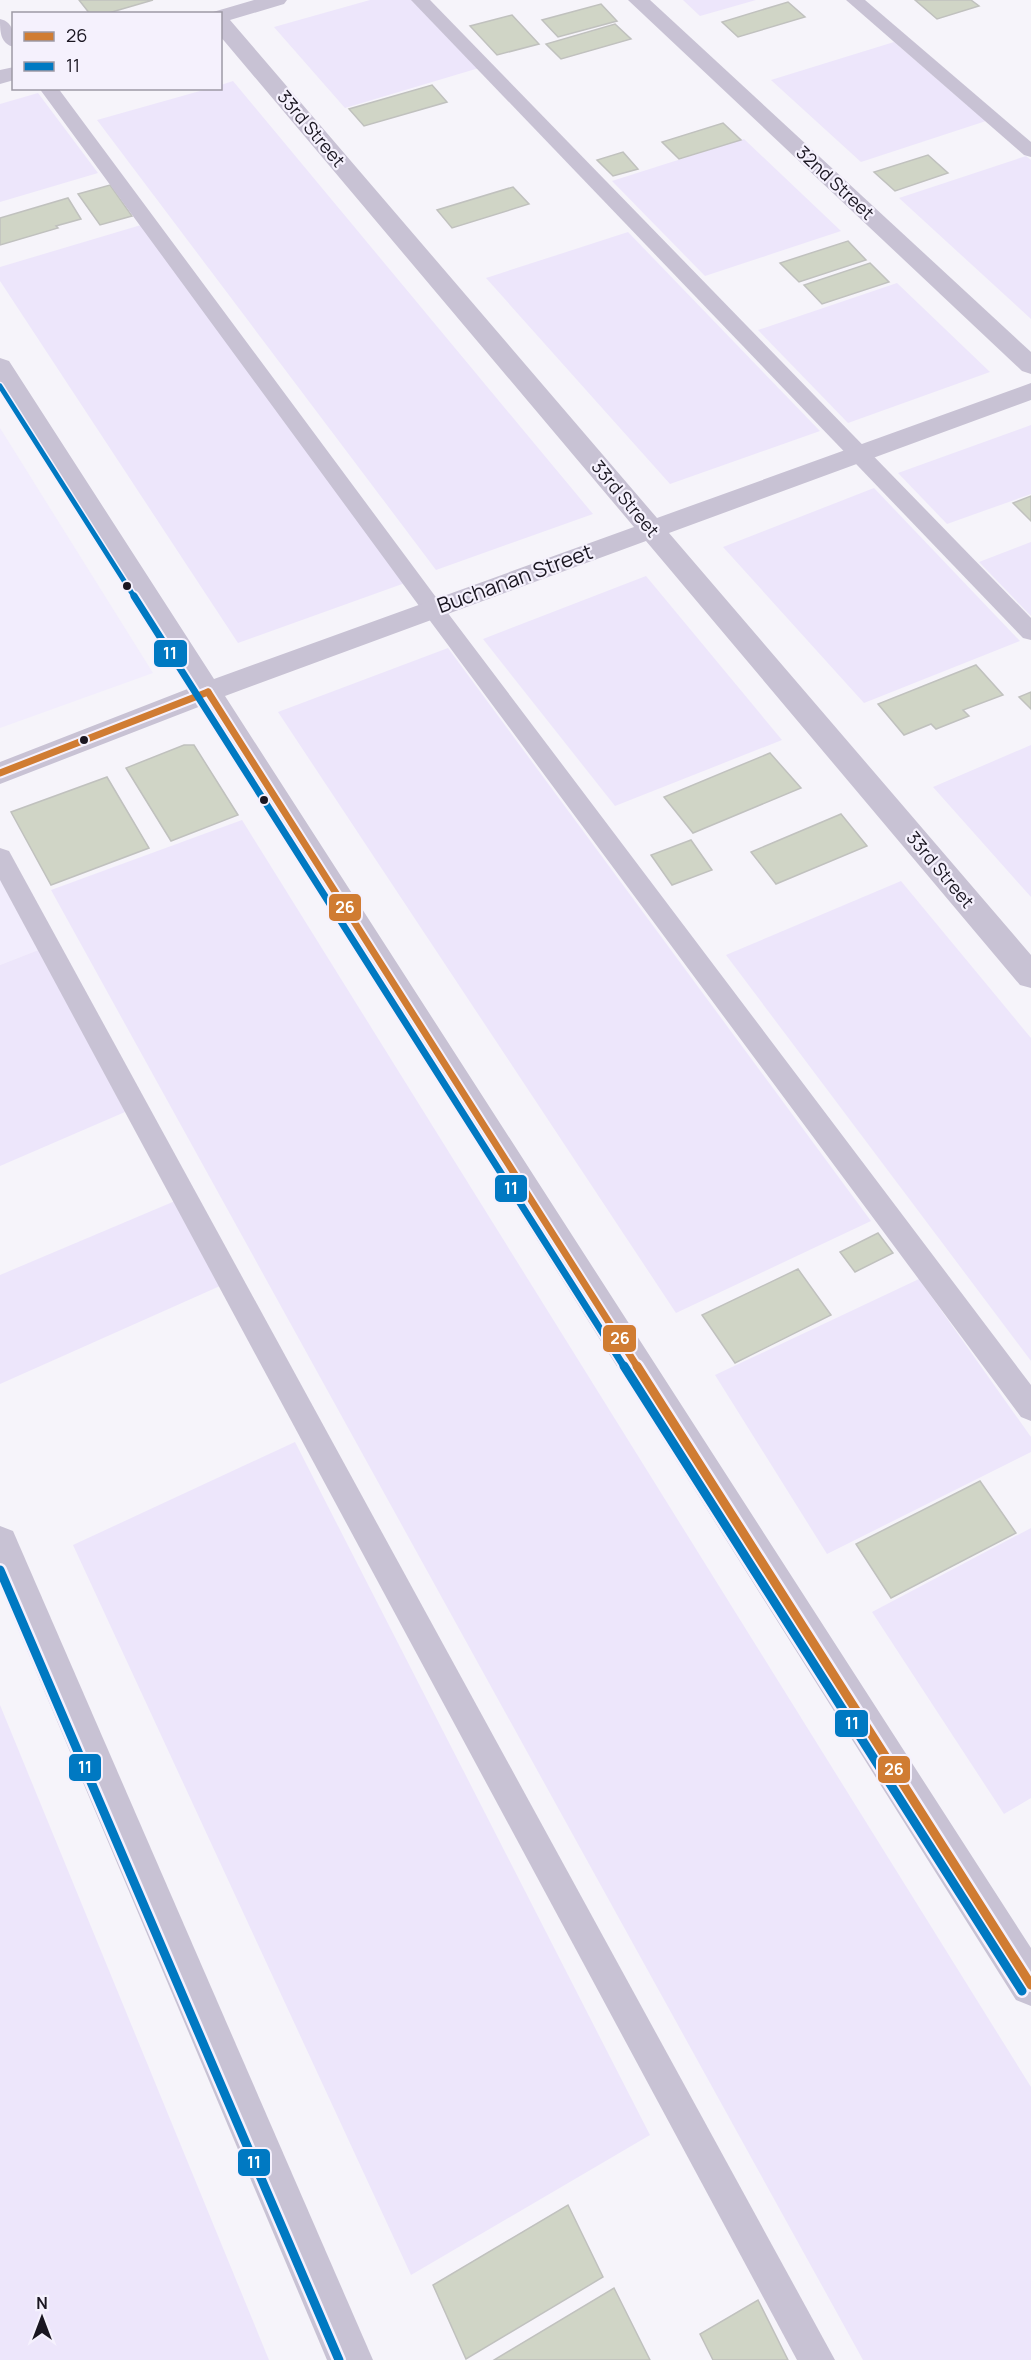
<svg xmlns="http://www.w3.org/2000/svg" width="1031" height="2360" font-family="Manrope,sans-serif">
  <rect width="100%" height="100%" fill="#f6f4fa"/>
  <g fill="#f2edfd">
    <path d="M0 428 153 673 0 728Z"/>
    <path d="M0 872 41 949 0 965Z"/>
  </g>
  <g fill="#ede6fb">
    <path d="M370 0H413L479 68 345 108 274 27Z"/>
    <path d="M683 0H756L700 16Z"/>
    <path d="M894 42 986 121 861 162 771 80Z"/>
    <path d="M233 81 593 514 436 570 97 120 207 89 220 88 221 85Z"/>
    <path d="M38 93 98 173 0 202V104Z"/>
    <path d="M744 139 841 231 705 276 612 181Z"/>
    <path d="M1026 156 1031 160V319L899 198Z"/>
    <path d="M141 225 405 583 238 643 0 281V267Z"/>
    <path d="M628 232 820 431 670 484 486 278Z"/>
    <path d="M897 283 990 372 848 423 758 330Z"/>
    <path d="M1031 425V494L947 524 898 473Z"/>
    <path d="M874 488 1020 641 864 703 723 547Z"/>
    <path d="M1031 542V616L979 562Z"/>
    <path d="M646 576 782 740 615 806 483 639Z"/>
    <path d="M448 648 871 1221 676 1313 278 712Z"/>
    <path d="M1031 745V897L933 787Z"/>
    <path d="M242 820 1031 2087V2360H863L51 890Z"/>
    <path d="M901 881 1031 1038V1361L726 955Z"/>
    <path d="M41 949 125 1112 0 1166V965Z"/>
    <path d="M175 1201 220 1286 0 1384V1275Z"/>
    <path d="M919 1279 1031 1437V1452L827 1554 715 1375Z"/>
    <path d="M295 1442 650 2135 411 2275 73 1545Z"/>
    <path d="M1031 1528V1798L1004 1814 872 1612Z"/>
    <path d="M0 1705 269 2360H0Z"/>
  </g>
  <g fill="#d0d5c6" stroke="#c0c1be" stroke-width="1.5">
    <path d="M79 0H153L105 14H90Z"/>
    <path d="M915 0H971L979 6 937 19Z"/>
    <path d="M788 2 805 17 738 37 722 22Z"/>
    <path d="M601 4 617 21 558 37 542 20Z"/>
    <path d="M512 15 539 44 497 55 470 26Z"/>
    <path d="M615 24 631 39 561 59 546 44Z"/>
    <path d="M432 85 447 102 364 126 349 109Z"/>
    <path d="M723 123 741 140 679 159 662 142Z"/>
    <path d="M623 152 638 169 613 176 597 160Z"/>
    <path d="M928 155 948 173 895 191 874 172Z"/>
    <path d="M110 185 132 216 100 225 78 194Z"/>
    <path d="M513 187 529 204 452 228 437 210Z"/>
    <path d="M68 198 81 219 56 226 58 228 0 245V218Z"/>
    <path d="M848 241 866 260 799 282 780 263Z"/>
    <path d="M870 263 889 282 822 304 804 285Z"/>
    <path d="M1031 496V521L1013 503Z"/>
    <path d="M976 665 1003 695 963 710 969 716 936 729 931 724 904 735 878 704Z"/>
    <path d="M1031 692V709L1019 697Z"/>
    <path d="M184 745H194L238 815 171 841 126 768Z"/>
    <path d="M770 753 801 788 693 833 664 797Z"/>
    <path d="M107 777 149 848 51 885 11 812Z"/>
    <path d="M841 814 867 846 776 884 751 852Z"/>
    <path d="M691 840 712 870 672 885 651 855Z"/>
    <path d="M878 1233 893 1253 855 1272 840 1252Z"/>
    <path d="M798 1269 831 1315 735 1363 702 1315Z"/>
    <path d="M980 1481 1016 1533 891 1598 856 1544Z"/>
    <path d="M568 2205 603 2277 466 2359 433 2285Z"/>
    <path d="M614 2288 650 2360H494Z"/>
    <path d="M758 2300 788 2360H713L700 2334Z"/>
  </g>
  <g fill="none" stroke-linecap="round" stroke-linejoin="round">
    <g fill="#c8c2d4" fill-rule="evenodd">
      <path d="M411 0H430L1031 618V640L1023 638Z"/>
      <path d="M846 0H865L1031 142V157L1024 155Z"/>
      <path d="M0 19C14 22 14 35 14 47 0 44 0 31 0 19Z"/>
      <path d="M39 88H58L441 604 1031 1385V1421L1021 1417 425 614Z"/>
      <path d="M0 848 9 851 835 2360H797L0 880Z"/>
    </g>
    <g fill="#c8c2d4" fill-rule="evenodd">
      <path d="M254 0H287L284 4 230 20 657 518 1031 383V400L669 533 1031 955V988L1020 985 646 541 225 696 1031 1948V2006L1016 2000 201 706 0 784V762L190 688 0 386V358L9 361 214 679 634 527 220 36V14H211L213 12Z"/>
      <path d="M628 0H650L1031 352V374L1022 371Z"/>
      <path d="M14 67V80L0 84V70Z"/>
      <path d="M0 1526 13 1531 373 2360H327L0 1586Z"/>
    </g>
    <defs>
      <g id="bus-1-far1">
        <path d="M208 692 638 1368"/>
        <path d="M0 773 208 692"/>
      </g>
      <path id="bus-1" d="M637 1366 1031 1985"/>
      <path id="bus-2-far2" d="M0 386 135 598"/>
      <path id="bus-2-far1" d="M134 596 625 1368"/>
      <g id="bus-2">
        <path d="M624 1366 1022 1991"/>
        <path d="M0 1570 339 2360"/>
      </g>
    </defs>
    <use href="#bus-1-far1" stroke="#f5f1fd" stroke-width="11"/>
    <use href="#bus-1" stroke="#f5f1fd" stroke-width="14"/>
    <use href="#bus-2-far2" stroke="#f5f1fd" stroke-width="8"/>
    <use href="#bus-2-far1" stroke="#f5f1fd" stroke-width="11"/>
    <use href="#bus-2" stroke="#f5f1fd" stroke-width="14"/>
    <use href="#bus-1-far1" stroke="#d07c32" stroke-width="7"/>
    <use href="#bus-1" stroke="#d07c32" stroke-width="9"/>
    <use href="#bus-2-far2" stroke="#0079c2" stroke-width="5"/>
    <use href="#bus-2-far1" stroke="#0079c2" stroke-width="7"/>
    <use href="#bus-2" stroke="#0079c2" stroke-width="9"/>
  </g>
  <g fill="#1a1621" stroke="#f5f1fd" stroke-width="2">
    <circle cx="127" cy="586" r="5"/>
    <circle cx="84" cy="740" r="5"/>
    <circle cx="264" cy="800" r="5"/>
  </g>
  <g text-anchor="middle" stroke-width="4.5" stroke-linejoin="round" paint-order="stroke">
    <g font-size="18" fill="#1a1621" stroke="#f5f1fd">
      <text transform="translate(311 129) rotate(50)" y="6">33rd Street</text>
      <text transform="translate(835 183) rotate(43)" y="6">32nd Street</text>
      <text transform="translate(625 499) rotate(50)" y="6">33rd Street</text>
      <text transform="translate(940 870) rotate(50)" y="6">33rd Street</text>
    </g>
    <g font-size="21" fill="#1a1621" stroke="#f5f1fd">
      <text transform="translate(515 579) rotate(-20)" y="7">Buchanan Street</text>
    </g>
  </g>
  <g stroke="#f5f1fd" stroke-width="2">
    <rect x="153" y="639" width="35" height="29" rx="6" fill="#0079c2"/>
    <rect x="328" y="893" width="34" height="29" rx="6" fill="#d07c32"/>
    <rect x="494" y="1174" width="34" height="29" rx="6" fill="#0079c2"/>
    <rect x="602" y="1324" width="35" height="29" rx="6" fill="#d07c32"/>
    <rect x="834" y="1709" width="35" height="29" rx="6" fill="#0079c2"/>
    <rect x="68" y="1753" width="34" height="29" rx="6" fill="#0079c2"/>
    <rect x="877" y="1755" width="34" height="29" rx="6" fill="#d07c32"/>
    <rect x="237" y="2148" width="34" height="29" rx="6" fill="#0079c2"/>
  </g>
  <g font-size="16" text-anchor="middle" font-weight="bold" fill="#fff">
    <text x="170" y="659">11</text>
    <text x="345" y="913">26</text>
    <text x="511" y="1194">11</text>
    <text x="620" y="1344">26</text>
    <text x="852" y="1729">11</text>
    <text x="85" y="1773">11</text>
    <text x="894" y="1775">26</text>
    <text x="254" y="2168">11</text>
  </g>
  <rect x="12" y="12" width="210" height="78" fill="#f5f1fd" stroke="#9d99a5" stroke-width="1.5"/>
  <rect x="24" y="32" width="30" height="9" fill="#d07c32" stroke="#9d99a5" stroke-width="1.5"/>
  <text x="66" y="42" font-size="18" fill="#1a1621">26</text>
  <rect x="24" y="62" width="30" height="9" fill="#0079c2" stroke="#9d99a5" stroke-width="1.5"/>
  <text x="66" y="72" font-size="18" fill="#1a1621">11</text>
  <g transform="translate(42 2318)" stroke="#f5f1fd" stroke-width="4.5" paint-order="stroke">
  <path d="M0-4.5L10 22L0 15L-10 22Z" fill="#1a1621"/>
  <text y="-9" font-size="16" font-weight="bold" text-anchor="middle" fill="#1a1621">N</text>
  </g>
</svg>
